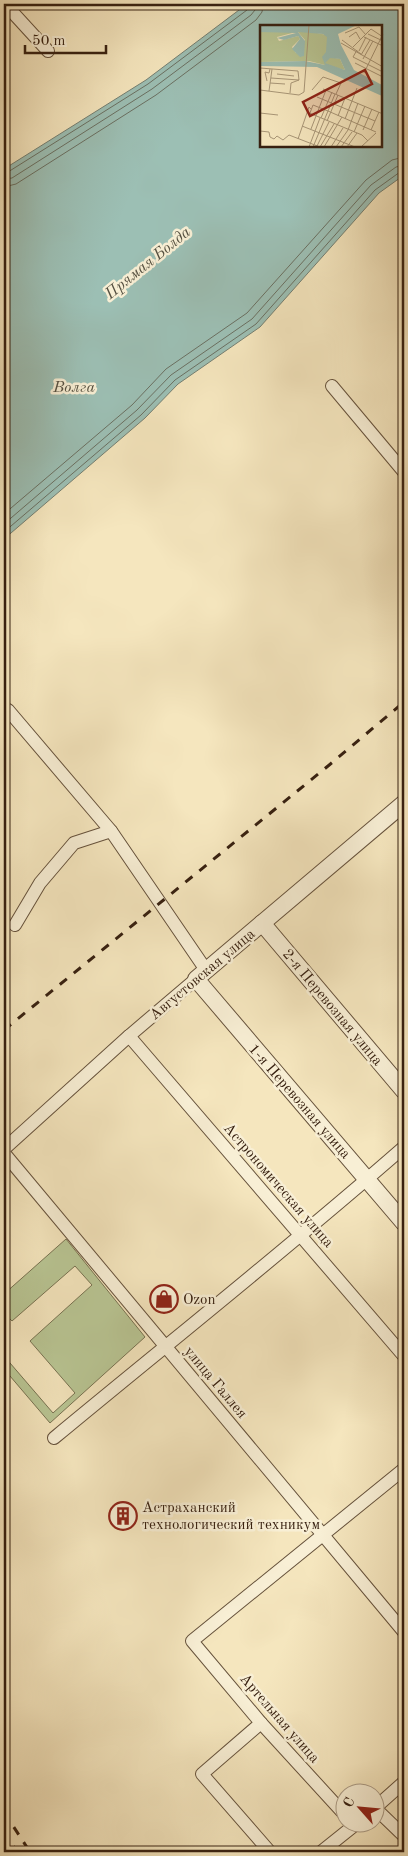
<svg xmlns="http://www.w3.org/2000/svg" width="408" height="1856" font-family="'Old Standard TT',serif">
  <rect width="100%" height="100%" fill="#f5e6be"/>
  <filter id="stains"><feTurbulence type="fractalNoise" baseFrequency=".004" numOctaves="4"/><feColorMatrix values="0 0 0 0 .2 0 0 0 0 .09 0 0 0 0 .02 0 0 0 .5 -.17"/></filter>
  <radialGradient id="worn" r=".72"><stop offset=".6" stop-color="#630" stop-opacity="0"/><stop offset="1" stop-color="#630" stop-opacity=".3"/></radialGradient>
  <path fill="#b9c694" stroke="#787352" d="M66 1239 145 1337 50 1423 4 1369V1356L53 1413 75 1393 30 1341 92 1285 75 1266 12 1321 4 1313V1294Z"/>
  <path fill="#9cbfb4" stroke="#747f72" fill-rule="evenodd" d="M247 4H404V175L379 193 260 327 178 384 145 418 4 539V169L146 80ZM262 26H382V146H262Z"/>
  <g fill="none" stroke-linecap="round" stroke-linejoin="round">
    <g stroke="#6a7062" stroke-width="1">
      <path d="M4 173 8 172 148 84 247 10 249 4"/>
      <path d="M4 179 12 178 152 89 251 15 255 10 256 4"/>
      <path d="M4 187 16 184 156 95 256 20 262 12 263 4"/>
      <path d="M4 514 132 405 166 369 247 313 366 180 392 160 404 157"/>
      <path d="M4 524 137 410 171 375 252 319 371 185 396 167 404 165"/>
      <path d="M4 532 141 415 175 380 256 324 375 190 400 172 404 171"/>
    </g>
    <defs>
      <g id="minor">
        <path d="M5 4 48 51"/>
        <path d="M332 386 404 472"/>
        <path d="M4 714 8 710 111 831 206 970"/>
        <path d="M15 925 40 883 74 843 111 831"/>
        <path d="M129 1036 404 1356"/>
        <path d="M4 1149 129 1036 196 979"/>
        <path d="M4 1153 404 1632"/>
        <path d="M54 1438C171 1341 290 1247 404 1147"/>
        <path d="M261 1723 202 1774 270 1852"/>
        <path d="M376 1807 404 1782"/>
        <path d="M376 1809 404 1836"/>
        <path d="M346 1816 261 1723 192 1641 404 1469"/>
        <path d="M321 1852 356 1824"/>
      </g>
      <g id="tertiary">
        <path d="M404 803 196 979 404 1223"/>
        <path d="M262 923 404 1091"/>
      </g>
    </defs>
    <use href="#minor" stroke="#66523c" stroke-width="14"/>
    <use href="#tertiary" stroke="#66523c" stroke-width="18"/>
    <use href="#minor" stroke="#f8efd5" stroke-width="12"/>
    <use href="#tertiary" stroke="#f8efd5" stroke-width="16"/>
    <g stroke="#372010" stroke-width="3" stroke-dasharray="9 9" stroke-linecap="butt">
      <path d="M4 1030 328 766 404 702"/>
      <path d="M4 1812 30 1852"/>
      <path d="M4 1831 17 1852"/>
    </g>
  </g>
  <defs>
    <symbol id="shop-ring" viewBox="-11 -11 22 22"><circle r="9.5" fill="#f8efd5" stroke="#8f2418" stroke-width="1.5"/><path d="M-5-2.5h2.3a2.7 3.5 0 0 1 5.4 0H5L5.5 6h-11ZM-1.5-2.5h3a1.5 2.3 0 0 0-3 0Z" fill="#8f2418"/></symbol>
    <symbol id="building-ring" viewBox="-11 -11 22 22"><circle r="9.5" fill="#f8efd5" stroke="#8f2418" stroke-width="1.5"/><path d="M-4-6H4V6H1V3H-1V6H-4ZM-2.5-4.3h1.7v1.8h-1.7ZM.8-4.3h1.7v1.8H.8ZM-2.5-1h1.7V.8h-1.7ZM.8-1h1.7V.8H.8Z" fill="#8f2418"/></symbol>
  </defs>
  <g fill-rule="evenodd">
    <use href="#shop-ring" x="148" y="1283" width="32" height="32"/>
    <use href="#building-ring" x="107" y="1500" width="32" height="32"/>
  </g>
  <g text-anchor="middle" stroke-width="5" stroke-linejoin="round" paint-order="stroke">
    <g font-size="15" fill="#372010" stroke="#f8efd5">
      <text transform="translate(202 974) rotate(-40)" y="5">Августовская улица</text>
      <text transform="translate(333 1007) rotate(50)" y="5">2-я Перевозная улица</text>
      <text transform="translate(300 1101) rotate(49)" y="5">1-я Перевозная улица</text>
      <text transform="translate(279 1185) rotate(49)" y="5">Астрономическая улица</text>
      <text transform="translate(216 1382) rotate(50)" y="5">улица Галлея</text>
      <text transform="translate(280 1718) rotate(49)" y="5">Артельная улица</text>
    </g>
    <g font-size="15" fill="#372010" stroke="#f8efd5" text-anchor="start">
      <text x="183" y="1304">Ozon</text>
      <text x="142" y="1512">Астраханский<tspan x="142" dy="17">технологический техникум</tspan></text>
    </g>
    <g font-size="16" font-style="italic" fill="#555041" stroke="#f8efd5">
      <text transform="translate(147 262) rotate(-39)" y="6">Прямая Болда</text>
      <text x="74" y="392">Волга</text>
    </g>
  </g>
  <g transform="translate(260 25)">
    <rect width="122" height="122" fill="#f5e6be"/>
    <path d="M47 6 67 10 72 19 74 16 79 29 75 32 70 27V32L80 34 85 45 49 36 0 37V7H36L17 12 19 16 38 11 40 14 32 22 36 28 45 15 38 7Z" fill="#b9c694"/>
    <path d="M0 0H97L78 9 81 20 94 45 122 60V71L57 42 0 41V37L45 36 65 40 62 32 66 27 67 12 63 9 38 7 45 16 44 31 40 32 32 24 40 14 38 11 24 15 17 13 36 8 0 7ZM70 33 80 34 85 45 65 38Z" fill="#9cbfb4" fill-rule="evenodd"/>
    <path fill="none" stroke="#a99778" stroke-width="1" d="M85 8 99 2 106 10M108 9 123 16M89 12 96 7 100 14M104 12 123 21M82 15 101 29M81 18 123 42M93 22 111 4 123 12M97 25 93 32 123 47M99 26 106 12M101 30 110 15M103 34 113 16M95 38 123 52M0 43 38 46 39 55M104 48 123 9M17 49 34 51M11 53 39 55M7 56 5 47 9 48 10 44M10 58 25 59M63 64 123 89M0 65 39 70 44 67 49 0M52 65 63 52 81 58 76 69M9 66 12 44M30 68 31 58 39 55M57 72 115 96M47 87 102 110 108 116M0 88 18 90M50 88 53 80 68 86 75 69M78 91 85 73M61 93 72 67M85 94 97 63M67 96 78 70M42 101 95 122M51 104 66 65M103 105 112 84M111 105 119 87M0 106 9 107 10 112 14 114 17 111 23 115 29 110 60 122M94 107 105 81M38 114 49 82 51 84M57 121 69 97M49 122 60 93M53 122 68 86 116 107M60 122 74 99M64 122 82 92M71 122 83 103M76 122 88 105 98 78M81 122 92 107M87 122 97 108M101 122 116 108"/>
    <path fill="#8f2418" fill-opacity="0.15" stroke="#8f2418" stroke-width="2.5" d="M105 45 112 59 50 91 43 77Z"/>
    <rect width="122" height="122" fill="none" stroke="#372010" stroke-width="2.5"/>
  </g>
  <rect width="408" height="1856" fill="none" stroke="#f5e6be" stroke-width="20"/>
  <rect x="5" y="5" width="398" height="1846" fill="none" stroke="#372010" stroke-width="2.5"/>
  <rect x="10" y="10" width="388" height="1836" fill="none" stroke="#372010"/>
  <g transform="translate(360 1808) rotate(297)"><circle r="24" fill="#f8efd5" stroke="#ab9c86"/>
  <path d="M0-4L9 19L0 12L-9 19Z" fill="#8f2418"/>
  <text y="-8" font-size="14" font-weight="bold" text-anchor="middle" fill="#372010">С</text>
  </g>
  <path d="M25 45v8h81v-8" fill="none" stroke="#372010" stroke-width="2.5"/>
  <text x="32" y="45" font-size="15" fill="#372010" stroke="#f8efd5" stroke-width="4" paint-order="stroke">50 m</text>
  <rect width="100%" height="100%" filter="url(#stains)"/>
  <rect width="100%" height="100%" fill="url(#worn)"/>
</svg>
